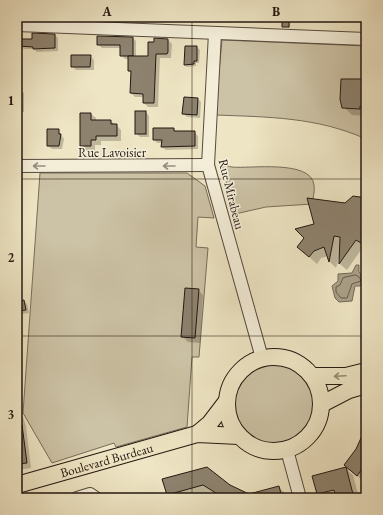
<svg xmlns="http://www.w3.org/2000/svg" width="383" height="515" font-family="'EB Garamond',serif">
  <rect width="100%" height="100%" fill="#eee5c4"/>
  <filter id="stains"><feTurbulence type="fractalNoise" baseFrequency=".005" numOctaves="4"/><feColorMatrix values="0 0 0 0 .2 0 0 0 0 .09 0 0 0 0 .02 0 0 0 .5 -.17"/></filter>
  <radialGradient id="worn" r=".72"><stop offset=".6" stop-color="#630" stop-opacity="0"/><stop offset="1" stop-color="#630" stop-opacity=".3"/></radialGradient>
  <g fill="#ccc2a5" stroke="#786c5a">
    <path d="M222 40 366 46V139C317 117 268 117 215 115Z"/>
    <path d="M221 163C225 164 229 167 232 167 249 169 311 159 314 185 315 191 313 198 312 204L266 207 235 214Z"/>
    <path d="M40 173H187L205 186 214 218 198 217 196 247 208 248 199 357H192L187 427 116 447 114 443 52 463 23 413Z"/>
    <circle cx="275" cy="404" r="41"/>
  </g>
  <path fill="#a99f87" stroke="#746957" d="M356 265H359V272L365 278V281L360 286H355L352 301 339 302 335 298 332 286 338 281V274L352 273Z"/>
  <g fill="#0003">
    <path d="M105 17H118V20H107Z"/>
    <path d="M283 17H291L290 28 283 26Z"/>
    <path d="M55 35 58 38V51L37 52 34 49H24L20 46 33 40Z"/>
    <path d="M133 38 136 41V57H149L155 43 168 40 172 44 171 58H160L158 107H148L144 103V97H135L131 93 132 74 129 71V59H125L121 55V48H102L98 44Z"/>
    <path d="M197 47 200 50 199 63H196V66L187 67 185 65Z"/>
    <path d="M90 56 94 60V70H76L72 66Z"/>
    <path d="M363 56H366V116L352 115 342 105 362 80Z"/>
    <path d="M17 87 24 93V112H17Z"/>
    <path d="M198 99 201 102 200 118 187 117 183 113Z"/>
    <path d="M146 112 149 116V137H140L136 133Z"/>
    <path d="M91 114 96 118V121H111L116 125 121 130V141H101V145H95V151H86L81 146Z"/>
    <path d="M173 129 177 132H194L198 136V149L166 150 162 147V143H157L154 139Z"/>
    <path d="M58 130 64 139 62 149H52L48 146Z"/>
    <path d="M366 196V248L363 247 347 270 340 264 341 251 336 268 330 262 328 256 321 258 317 264 298 247 316 225 354 197Z"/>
    <path d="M198 290 203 295 200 343 188 342 182 336Z"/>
    <path d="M24 301 27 304 29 313 17 315V302Z"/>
    <path d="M18 411 23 417 26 426 31 468 18 470Z"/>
    <path d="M366 427V480L365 482 349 470 348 471 353 475 359 498H322L318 494 313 477 348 468Z"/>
    <path d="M164 479 229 486 249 495 279 487 286 494 287 498H220L211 492 189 498H171L168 495Z"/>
  </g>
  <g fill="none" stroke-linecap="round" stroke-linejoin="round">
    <path stroke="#665b4c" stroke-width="1" d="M356 275 360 278 361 281 352 284 347 298H341L336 292V287L340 285 343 278Z"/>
  </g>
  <g fill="#8d826e" stroke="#241710">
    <path d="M282 19 289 20V27H282Z"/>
    <path d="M32 33 55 34V48L33 49V47L19 46V39H32Z"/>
    <path d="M97 36 133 37V56H120V45H97Z"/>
    <path d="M154 38 168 39V52L167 54H156L154 103H143V94L130 93 131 71H128V56H148V42H154Z"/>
    <path d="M185 46H197V61H194V64L184 65Z"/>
    <path d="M71 55H91L90 67H71Z"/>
    <path d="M341 79H366V106H360V109L342 108 340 99Z"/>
    <path d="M184 97 198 98 197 115 182 114Z"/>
    <rect x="135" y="111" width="11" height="23"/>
    <path d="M80 113H91V120H111V124H117V136H96V140H91V146H80Z"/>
    <path d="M153 128H174V131H195V146L161 147 162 140H153Z"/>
    <path d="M47 129H59V134H61L59 146H47Z"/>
    <path d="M353 196 366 198V246L356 240 339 264 340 237 334 236 329 262 324 247 314 251 309 257 297 247 304 238 295 229 314 224 307 198 345 203Z"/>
    <path d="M185 288 199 289 195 338 181 337Z"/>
    <path d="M24 300 26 310 17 311V301Z"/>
    <path d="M17 425H22L27 463 17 464Z"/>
    <path d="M366 427V463L357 476 344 465 356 449Z"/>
    <path d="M207 467 230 485 249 494 279 486 282 498H224L203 485 167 495 162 479Z"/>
    <path d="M346 467 354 498H336L334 490 317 494 312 476Z"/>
  </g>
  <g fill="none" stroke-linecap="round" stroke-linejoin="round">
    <defs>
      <g id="minor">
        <path d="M17 25 366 39"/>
        <path d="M215 33 208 165 262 358"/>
        <path d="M17 166 208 165"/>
        <path d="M287 450 300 498"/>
        <path d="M77 498 90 494 96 498"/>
      </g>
      <g id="major">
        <circle cx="274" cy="404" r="47"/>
        <path d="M313 376H346L366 371"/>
        <path d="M322 404 349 390 366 385"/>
        <path d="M197 434 210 423 226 402"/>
        <path id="s1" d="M17 485 197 434 239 436"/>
      </g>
    </defs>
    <use href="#minor" stroke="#564a3d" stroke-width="14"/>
    <use href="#major" stroke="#241710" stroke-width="18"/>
    <use href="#minor" stroke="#f4eed9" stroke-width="12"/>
    <use href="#major" stroke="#eee5c4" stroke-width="16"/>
  </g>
  <defs><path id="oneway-shaft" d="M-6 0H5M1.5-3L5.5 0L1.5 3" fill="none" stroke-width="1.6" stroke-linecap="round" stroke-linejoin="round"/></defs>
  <g stroke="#968d7f">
    <use href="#oneway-shaft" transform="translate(39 166) rotate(180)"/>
    <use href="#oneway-shaft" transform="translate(169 166) rotate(180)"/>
  </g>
  <use stroke="#938873" href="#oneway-shaft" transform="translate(340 376) rotate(177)"/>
  <path fill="none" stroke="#241710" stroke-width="1" stroke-opacity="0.55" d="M192 17V498M17 179H366M17 336H366"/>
  <g text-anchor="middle" stroke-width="3" stroke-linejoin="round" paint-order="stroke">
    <g font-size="13" fill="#241710" stroke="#f4eed9">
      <text x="112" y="157">Rue Lavoisier</text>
      <text transform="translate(232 194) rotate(76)" y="5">Rue Mirabeau</text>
      <text dy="5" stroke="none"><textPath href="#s1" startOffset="93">Boulevard Burdeau</textPath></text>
    </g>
  </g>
  <rect width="383" height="515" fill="none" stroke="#eee5c4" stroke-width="44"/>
  <rect x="22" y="22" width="339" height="471" fill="none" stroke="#241710" stroke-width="1.5"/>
  <g font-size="13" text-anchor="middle" font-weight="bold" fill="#241710">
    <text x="107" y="16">A</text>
    <text x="276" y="16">B</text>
    <text x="11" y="105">1</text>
    <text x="11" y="262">2</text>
    <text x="11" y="419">3</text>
  </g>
  <rect width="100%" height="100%" filter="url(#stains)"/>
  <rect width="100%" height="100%" fill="url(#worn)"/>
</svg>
